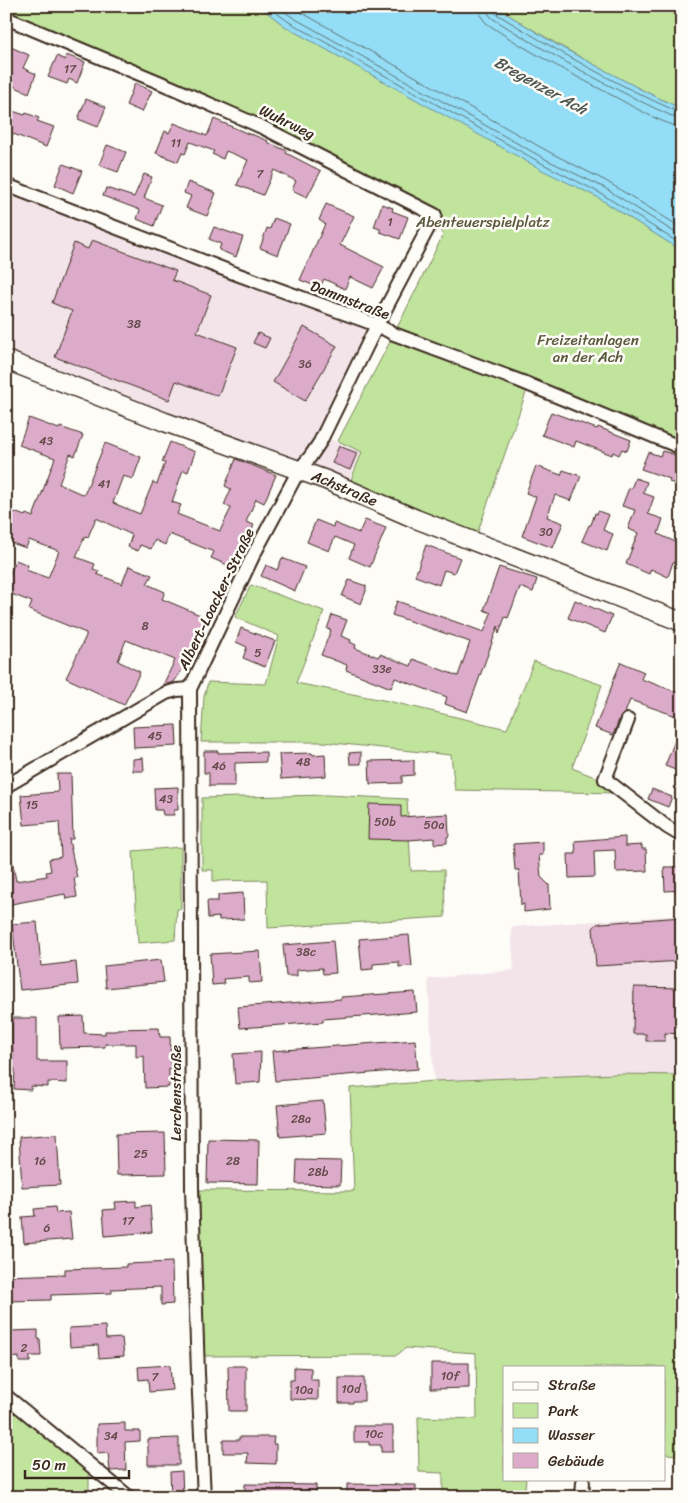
<svg xmlns="http://www.w3.org/2000/svg" width="688" height="1503" font-family="Sriracha,sans-serif">
  <rect width="100%" height="100%" fill="#fdfcf7"/>
  <filter id="ink" filterUnits="userSpaceOnUse"><feTurbulence type="fractalNoise" baseFrequency=".02" numOctaves="2"/><feDisplacementMap in="SourceGraphic" scale="10" xChannelSelector="R" yChannelSelector="G"/><feConvolveMatrix kernelMatrix="1 2 1 2 8 2 1 2 1" color-interpolation-filters="sRGB"/></filter>
  <g filter="url(#ink)">
    <g fill="#f3e4ea">
      <path d="M6 184 377 325 319 435 361 452 345 490 6 360Z"/>
      <path d="M682 915V1075L617 1074 434 1081 428 979 514 970 511 927Z"/>
    </g>
    <g fill="#c1e49d" stroke="#7e875e">
      <path d="M6 6H259L286 27 534 165 597 197 682 251V448L529 384 475 540 347 490 362 452 338 441 394 334 443 235 435 216 351 169 6 18Z"/>
      <path d="M494 6H682V109C617 79 555 44 494 6Z"/>
      <path d="M251 585 324 611 296 683 388 701 507 729 534 661 602 685 572 768 602 780 618 793 455 790 451 755 323 742H201L204 697 208 682 266 684 279 636 235 617Z"/>
      <path d="M327 795 407 799 411 871 444 870 445 917 268 928 267 880 213 881V870H202V798Z"/>
      <path d="M181 847V909H177L175 940 138 943 133 851Z"/>
      <path d="M618 1074 682 1075V1455L664 1454V1367H504V1479H526L524 1497H443V1473L419 1472 418 1417 477 1419 476 1353 406 1348 397 1355 199 1356 200 1190 354 1191 350 1088 434 1081Z"/>
      <path d="M6 1403 89 1469V1497H6Z"/>
    </g>
    <path fill="#94ddf6" stroke="#7095a0" d="M259 6H494L557 45 644 91 682 109V251L597 197 542 170 286 27Z"/>
    <g fill="none" stroke-linecap="round" stroke-linejoin="round">
      <g stroke="#5f7274" stroke-width="1">
        <path d="M267 6 289 22 545 165 600 193 682 245"/>
        <path d="M277 6 292 17 547 160 603 187 682 237"/>
        <path d="M290 6 551 153 606 181 682 228"/>
        <path d="M479 6 480 15 486 23C528 52 574 75 619 99 633 107 667 126 682 127"/>
        <path d="M486 6 488 13 492 18C551 55 612 89 676 118L682 119"/>
        <path d="M493 6 495 13C554 49 615 84 678 112L682 113"/>
      </g>
    </g>
    <g fill="#dcabca" stroke="#3b2a1e">
      <path d="M6 45 29 55 23 68 36 74 29 93 6 83Z"/>
      <path d="M66 55 85 62 77 83 69 79 67 84 48 77 57 56 65 60Z"/>
      <path d="M135 83 152 91 142 112 126 105Z"/>
      <path d="M86 99 106 107 98 127 78 119Z"/>
      <path d="M6 109 25 115 26 113 39 118 37 121 54 127 46 147 6 131Z"/>
      <path d="M214 119 251 135V134L268 141 267 142 287 151 286 153 321 171 307 197 292 190 296 181 274 170 263 195 237 185 248 160 226 151 223 159 212 154 214 151 190 142 185 154 182 153 178 162 156 153 165 131 169 133 174 123 207 136Z"/>
      <path d="M107 145 126 152 118 172 99 165Z"/>
      <path d="M63 164 82 171 73 193 55 185Z"/>
      <path d="M144 174 152 177 144 198 162 205 154 226 137 219 140 210 103 196 106 188 134 197Z"/>
      <path d="M188 182 216 193 207 216 186 208 191 196 184 193Z"/>
      <path d="M326 204 354 216 340 245 384 267 373 288 350 277 345 289 324 279 320 288 300 280 325 224 319 220Z"/>
      <path d="M382 204 393 208 392 211 408 217 400 239 380 232V229L374 227Z"/>
      <path d="M274 218 290 224 278 255 260 248 267 228 270 229Z"/>
      <path d="M214 227 243 237 236 257 219 250 221 244 209 239Z"/>
      <path d="M92 240 176 271 172 280 211 295 197 332 237 347 218 396 176 381 169 400 55 357 72 311 52 303 74 243 88 249Z"/>
      <path d="M304 327 337 346 305 401 273 382Z"/>
      <path d="M258 333 270 338 265 348 253 343Z"/>
      <path d="M551 412 597 429 598 427 631 440 627 451 622 449 619 455 613 452 612 455 576 441 574 447 542 435Z"/>
      <path d="M29 418 59 429 60 427 83 435 75 456 70 454 59 484 84 495 105 443 141 457 133 479 123 476 113 503 140 514 153 482 157 484 165 463 162 462 170 442 195 452 188 472 183 470 172 502 181 505 177 514 220 531 231 508 224 505 231 489 225 486 236 459 276 475 264 503 256 499 246 522 254 525 250 535 245 533 232 567 211 558 214 552 169 534 165 545 155 540 151 549 140 545 138 551 128 547 132 535 96 518 88 537 85 536 76 557 95 564 93 569 99 571 97 574 122 584 129 566 152 575 147 584 165 592 162 599 205 617 196 638 197 648 174 682 163 685 175 660 126 640 118 661 140 672 124 705 66 678 86 636V633L29 610 32 602 6 592V583L16 560 28 565 26 570 48 578 59 551 29 540 26 548 6 541V509L25 516 26 514 33 517 55 458 19 445Z"/>
      <path d="M339 446 357 453 350 470 332 463Z"/>
      <path d="M662 451 680 456 682 459V486L669 482 670 479 641 469 648 452 660 456Z"/>
      <path d="M536 466 561 475 563 470 581 476 571 501 555 495 547 517 563 523 553 548 522 536 536 497 526 493Z"/>
      <path d="M635 478 647 482 643 493 654 497 648 514 663 519 658 534 682 545V566L673 562 668 577 651 569 649 574 626 564 638 533 628 529 635 510 622 506 629 488 631 489Z"/>
      <path d="M598 511 609 515 603 530 613 534 607 551 582 541 589 525H591L595 513 597 514Z"/>
      <path d="M316 520 333 527 334 523 359 533 365 520 386 528 370 567 349 558 354 545 335 537 329 551 307 542Z"/>
      <path d="M426 545 460 558 454 573 444 570 439 585 415 576Z"/>
      <path d="M282 558 305 567 295 591 261 576 266 565 277 570Z"/>
      <path d="M499 567 537 579 533 592 520 587 508 618 505 617 499 634 498 626 467 712 445 704 447 697 395 678 391 688 346 670 347 665 321 655 331 630 327 629 332 615 347 620 341 636 351 640 350 642 356 645 355 648 378 657 380 654 411 666 413 659 458 676 470 642 392 615 397 601 484 632 491 613 484 610Z"/>
      <path d="M349 580 366 586V591L361 604 342 596Z"/>
      <path d="M575 600 612 616 605 633 568 618Z"/>
      <path d="M241 628 275 641 265 667 243 658 247 647 236 642Z"/>
      <path d="M621 662 644 672 641 679 682 694V718L630 700 625 713 620 717 613 735 595 728 613 683H612Z"/>
      <path d="M176 725 177 746 134 748 133 727Z"/>
      <path d="M681 725H682V761L678 771 665 766Z"/>
      <path d="M204 751H218V753L266 752V762L235 763V786H209V773H204Z"/>
      <path d="M361 752V764H350L349 753Z"/>
      <path d="M312 753 313 755 325 754 326 776 281 779 279 754Z"/>
      <path d="M143 758 144 771H133V759Z"/>
      <path d="M414 760V775L402 776V783L370 784 369 761Z"/>
      <path d="M57 774H71L73 839H69L77 878H74L77 897 66 899 65 894 6 905V860L12 859 16 881 47 876 46 872 51 871 49 859 61 857 59 822 24 825 21 795 58 792Z"/>
      <path d="M178 787V810H174V815H163L162 810H155L154 788Z"/>
      <path d="M652 789 672 797 668 807 648 799Z"/>
      <path d="M369 804 401 805V817L448 814 449 836 447 837V843L434 844V838L409 840 368 839Z"/>
      <path d="M625 837V846L642 845V849H646L647 871 616 872 615 850 594 851 595 877 569 878 568 854H576L575 841Z"/>
      <path d="M543 842V855H539L541 877 549 885 550 909 524 912V904L521 905 519 870H515L513 844Z"/>
      <path d="M664 867H682V890L665 891Z"/>
      <path d="M243 893 244 919 219 920V917L208 918 207 901H218V895Z"/>
      <path d="M682 917V961L596 966 593 928 597 924 602 923Z"/>
      <path d="M37 922 41 966 76 962 78 984 20 990 12 924Z"/>
      <path d="M409 935 412 966 399 967V962L373 964V969L362 970 359 939Z"/>
      <path d="M333 941 336 973 323 974 322 968 297 970V976H286L283 945Z"/>
      <path d="M260 951 262 982 249 983V977L223 979 224 984 212 985 210 954Z"/>
      <path d="M161 960 164 982 106 988 104 966Z"/>
      <path d="M634 987 682 988V1034L665 1033V1041H646V1034H633Z"/>
      <path d="M415 992 417 1012 323 1019V1022L240 1028 238 1007 341 999V997Z"/>
      <path d="M83 1016 84 1033 105 1034V1031H116L117 1029 159 1028 160 1037H170L171 1069H169V1087L145 1088 144 1056 136 1057V1044H105V1047L60 1048 59 1017Z"/>
      <path d="M12 1018H37V1061H67V1083L48 1082V1087L31 1086V1090L14 1089 15 1069H13Z"/>
      <path d="M415 1040 418 1069 275 1081 272 1051Z"/>
      <path d="M261 1052 260 1082 235 1084 233 1054Z"/>
      <path d="M323 1101 326 1133 280 1137 277 1105Z"/>
      <path d="M165 1133 166 1174 117 1175 116 1134Z"/>
      <path d="M57 1134 60 1185 22 1187 19 1137Z"/>
      <path d="M208 1139 259 1140 258 1184 207 1183Z"/>
      <path d="M297 1160 341 1161 340 1185 296 1184Z"/>
      <path d="M136 1201V1207L150 1205 152 1232 105 1236 103 1210 116 1209 115 1202Z"/>
      <path d="M55 1207 56 1213 69 1212 72 1239 24 1243 22 1217 35 1216 34 1209Z"/>
      <path d="M172 1262 173 1304 161 1305V1287L112 1289V1293L51 1295V1300L8 1301 6 1276 65 1274V1269L126 1267V1264Z"/>
      <path d="M105 1326 106 1339 122 1338 124 1356 99 1358 98 1345 70 1347 69 1328Z"/>
      <path d="M38 1330V1339H40L41 1356H30V1362H19V1357L9 1358 8 1341H11V1331Z"/>
      <path d="M431 1363H469V1388L431 1389Z"/>
      <path d="M170 1365 172 1390 149 1392 148 1379 139 1380 138 1367Z"/>
      <path d="M228 1366H246V1411H229Z"/>
      <path d="M294 1367 311 1368V1380H318V1400L290 1399V1380H294Z"/>
      <path d="M339 1378H364V1401H353V1403H339Z"/>
      <path d="M125 1423V1431H140V1441L125 1442 126 1470 110 1471 108 1453 97 1454V1424Z"/>
      <path d="M354 1426H393V1452H381V1445H369V1442H354Z"/>
      <path d="M239 1437H274L273 1444H276V1464L247 1463 248 1453H223V1440H239Z"/>
      <path d="M179 1438V1465H148V1439Z"/>
      <path d="M182 1471 183 1497H171L170 1472Z"/>
      <path d="M245 1484 316 1485V1497H245Z"/>
      <path d="M347 1484 416 1485V1497H347Z"/>
    </g>
    <g fill="none" stroke-linecap="round" stroke-linejoin="round">
      <defs>
        <g id="street">
          <path d="M6 18 173 88 264 128 435 215 377 325 320 442 310 457 299 470 253 556 190 689 192 1189 198 1374 204 1497"/>
          <path d="M6 185 239 275 377 325 394 334 520 381 682 448"/>
          <path d="M628 720 605 779 667 827 682 836"/>
          <path d="M6 786 166 693 177 690 190 689"/>
          <path d="M6 1396 129 1497"/>
          <path d="M582 1497 583 1482"/>
        </g>
        <g id="secondary">
          <path id="s1" d="M6 360 165 422 326 480 416 519 682 622"/>
        </g>
      </defs>
      <use href="#street" stroke="#3b2a1e" stroke-width="16"/>
      <use href="#secondary" stroke="#3b2a1e" stroke-width="21"/>
      <use href="#street" stroke="#fdfcf7" stroke-width="12"/>
      <use href="#secondary" stroke="#fdfcf7" stroke-width="18"/>
    </g>
  </g>
  <g text-anchor="middle" stroke-width="5" stroke-linejoin="round" paint-order="stroke">
    <g font-size="12" fill="#634a49">
      <text x="70" y="73">17</text>
      <text x="176" y="147">11</text>
      <text x="260" y="178">7</text>
      <text x="390" y="226">1</text>
      <text x="134" y="328">38</text>
      <text x="305" y="368">36</text>
      <text x="46" y="445">43</text>
      <text x="104" y="488">41</text>
      <text x="546" y="536">30</text>
      <text x="145" y="630">8</text>
      <text x="258" y="657">5</text>
      <text x="382" y="673">33e</text>
      <text x="155" y="740">45</text>
      <text x="303" y="766">48</text>
      <text x="219" y="770">46</text>
      <text x="166" y="803">43</text>
      <text x="32" y="809">15</text>
      <text x="385" y="826">50b</text>
      <text x="434" y="829">50a</text>
      <text x="306" y="956">38c</text>
      <text x="301" y="1123">28a</text>
      <text x="141" y="1158">25</text>
      <text x="40" y="1165">16</text>
      <text x="233" y="1165">28</text>
      <text x="318" y="1176">28b</text>
      <text x="128" y="1225">17</text>
      <text x="47" y="1232">6</text>
      <text x="24" y="1352">2</text>
      <text x="450" y="1380">10f</text>
      <text x="155" y="1381">7</text>
      <text x="351" y="1393">10d</text>
      <text x="304" y="1394">10a</text>
      <text x="374" y="1438">10c</text>
      <text x="111" y="1440">34</text>
    </g>
    <g font-size="15" fill="#3b2a1e" stroke="#fdfcf7">
      <text transform="translate(287 122) rotate(26)" y="5">Wuhrweg</text>
      <text transform="translate(350 300) rotate(21)" y="5">Dammstraße</text>
      <text dy="5" stroke="none"><textPath href="#s1" startOffset="362">Achstraße</textPath></text>
      <text transform="translate(216 599) rotate(-64)" y="5">Albert-Loacker-Straße</text>
      <text transform="translate(176 1093) rotate(-90)" y="5">Lerchenstraße</text>
    </g>
    <g font-size="15" fill="#5c583e" stroke="#fdfcf7">
      <text x="483" y="227">Abenteuerspielplatz</text>
      <text x="588" y="345">Freizeitanlagen<tspan x="588" dy="17">an der Ach</tspan></text>
    </g>
    <g font-size="16" font-style="italic" fill="#515754" stroke="#fdfcf7">
      <text transform="translate(541 85) rotate(29)" y="6">Bregenzer Ach</text>
    </g>
  </g>
  <rect width="688" height="1503" fill="none" stroke="#fdfcf7" stroke-width="25"/>
  <rect x="12" y="12" width="663" height="1478" fill="none" stroke="#3b2a1e" stroke-width="2" filter="url(#ink)"/>
  <rect x="503" y="1366" width="162" height="115" fill="#fdfcf7" stroke="#afa8a0"/>
  <rect x="513" y="1382" width="25" height="8" fill="#fdfcf7" stroke="#afa8a0"/>
  <text x="548" y="1390" font-size="15" fill="#3b2a1e">Straße</text>
  <rect x="513" y="1403" width="25" height="15" fill="#c1e49d" stroke="#afa8a0"/>
  <text x="548" y="1416" font-size="15" fill="#3b2a1e">Park</text>
  <rect x="513" y="1428" width="25" height="15" fill="#94ddf6" stroke="#afa8a0"/>
  <text x="548" y="1440" font-size="15" fill="#3b2a1e">Wasser</text>
  <rect x="513" y="1453" width="25" height="15" fill="#dcabca" stroke="#afa8a0"/>
  <text x="548" y="1466" font-size="15" fill="#3b2a1e">Gebäude</text>
  <path d="M25 1470v8h104v-8" fill="none" stroke="#3b2a1e" stroke-width="2.5"/>
  <text x="32" y="1470" font-size="15" fill="#3b2a1e" stroke="#fdfcf7" stroke-width="4" paint-order="stroke">50 m</text>
</svg>
